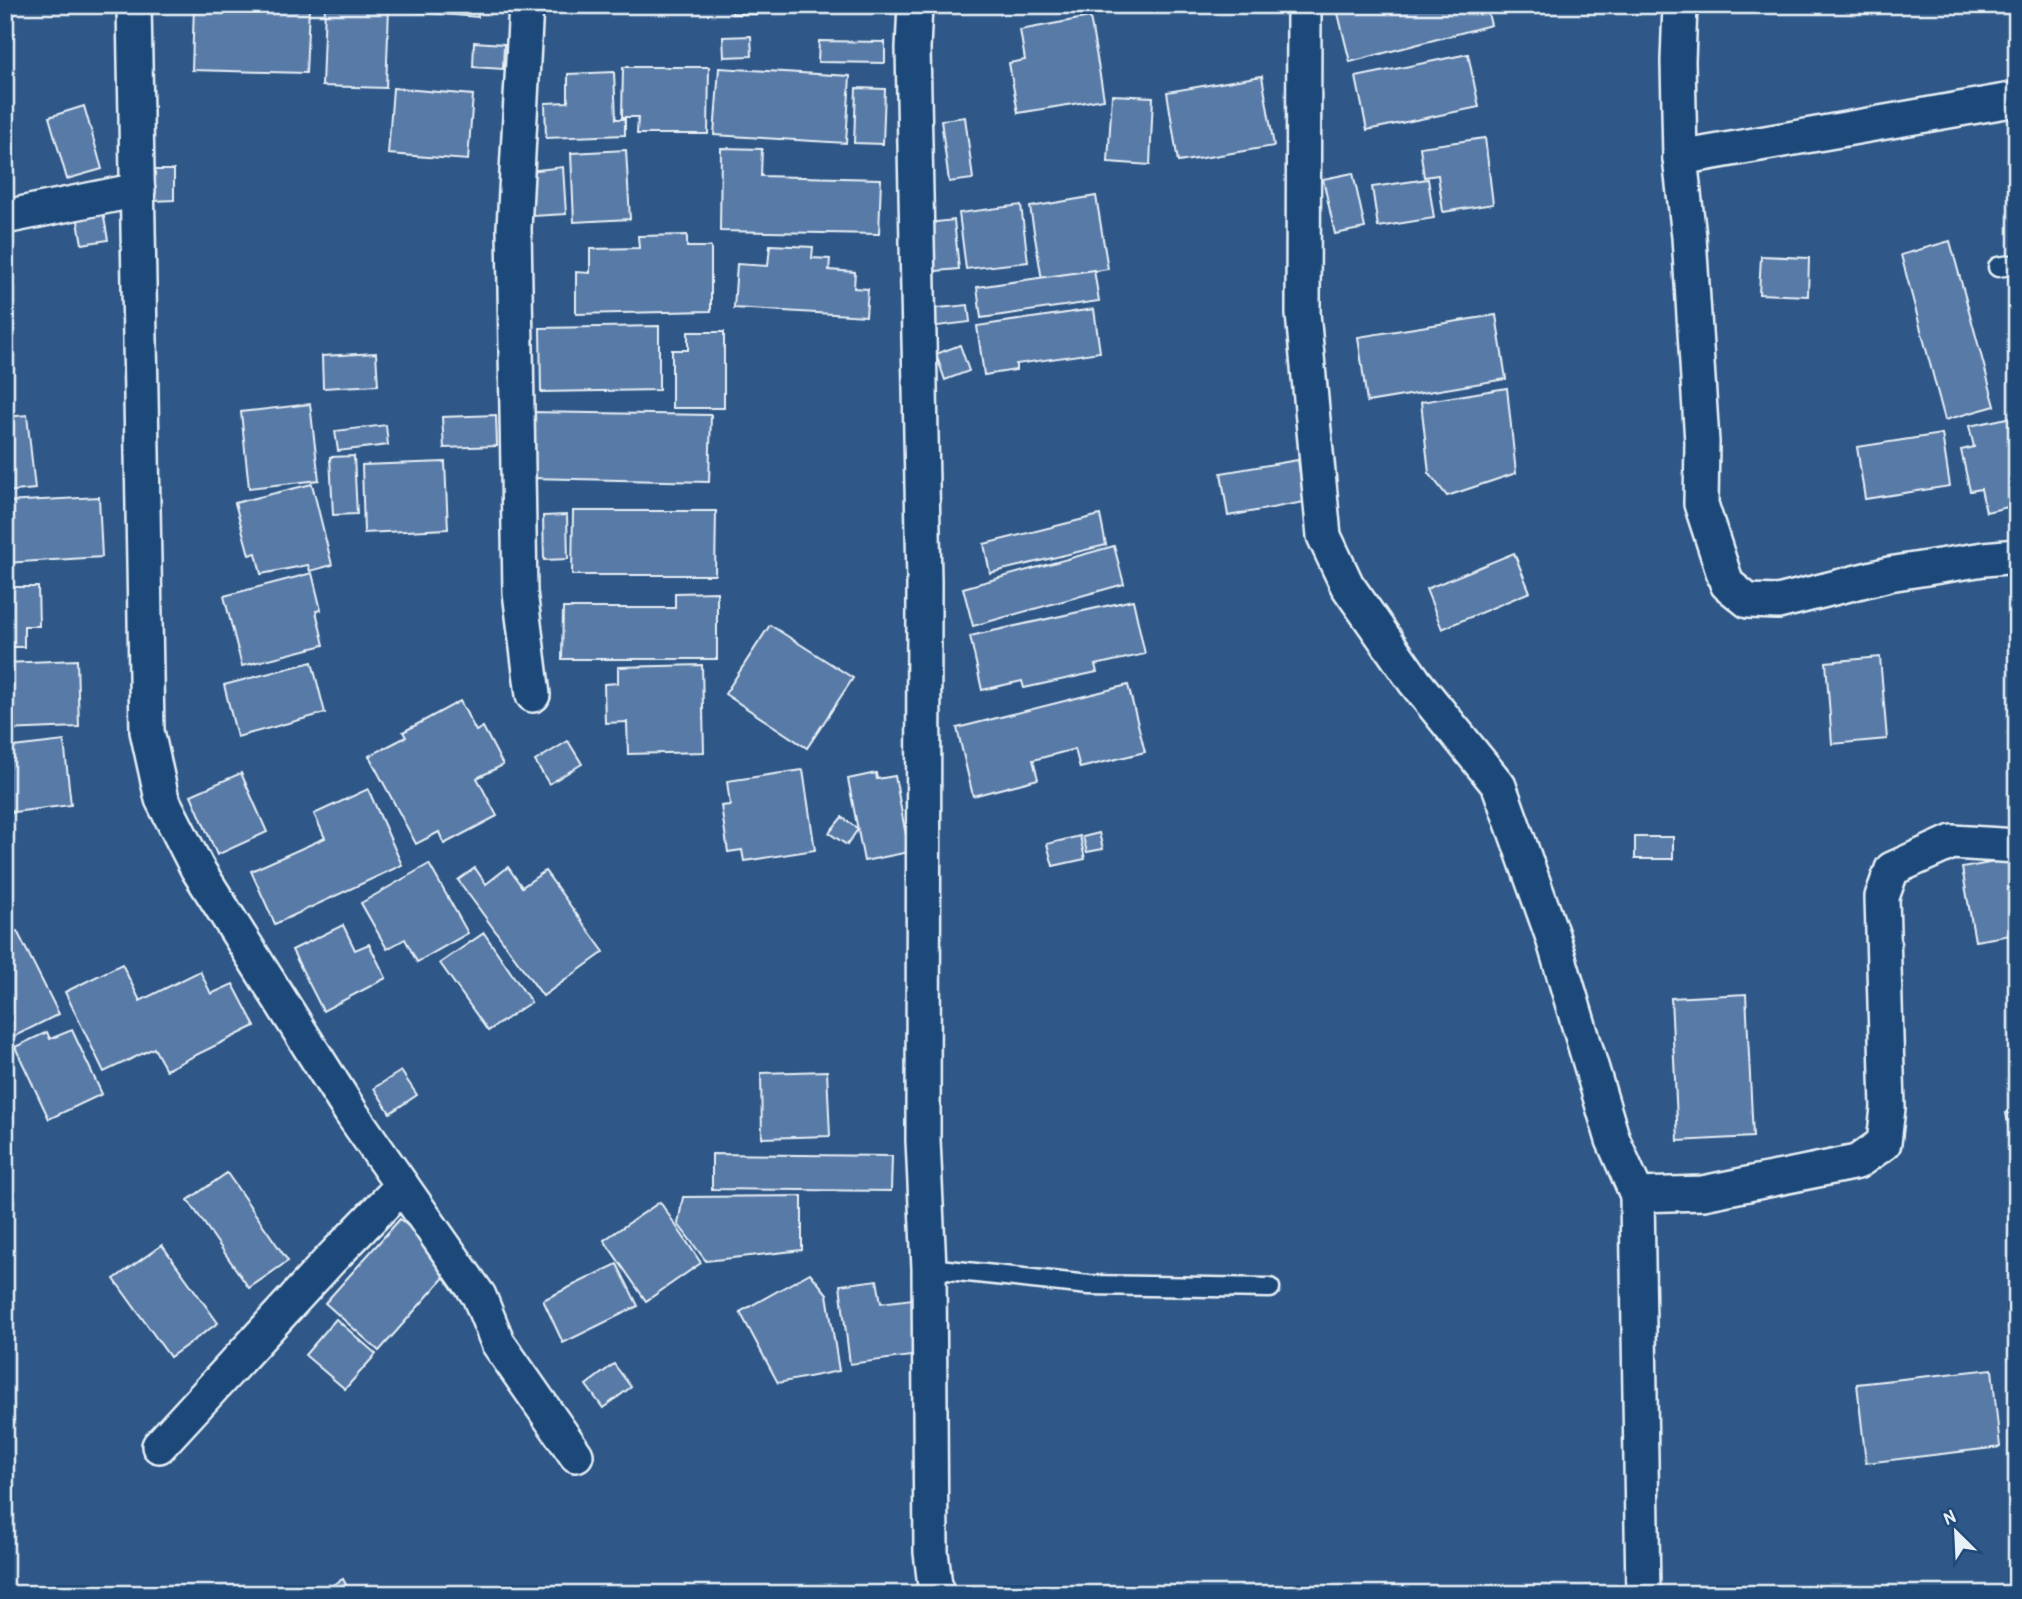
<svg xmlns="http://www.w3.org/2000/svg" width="2022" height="1599" font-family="'Patrick Hand',sans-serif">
  <rect width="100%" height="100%" fill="#2f5787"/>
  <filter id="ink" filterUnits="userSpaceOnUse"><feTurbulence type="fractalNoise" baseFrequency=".0143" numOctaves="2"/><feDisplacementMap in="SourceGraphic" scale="14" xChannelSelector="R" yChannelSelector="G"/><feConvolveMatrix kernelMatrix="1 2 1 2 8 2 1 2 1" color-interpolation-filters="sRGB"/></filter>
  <g filter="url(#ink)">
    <g fill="#597aa7" stroke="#e8f1f8" stroke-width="2">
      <path d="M194 5 309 8 306 73 192 70Z"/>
      <path d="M406 5H479L478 17 405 11Z"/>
      <path d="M733 5H757L756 14H732Z"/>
      <path d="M1083 5H1114V6L1083 10Z"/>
      <path d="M1336 5H1486L1491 25 1350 62Z"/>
      <path d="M325 6 389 8 386 88 322 86Z"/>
      <path d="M1090 17 1104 99 1018 113 1009 63 1025 60 1020 30Z"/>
      <path d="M751 36 752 56 724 57 723 37Z"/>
      <path d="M819 41 885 42V63L818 62Z"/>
      <path d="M474 42 504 44 503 69 473 67Z"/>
      <path d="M1468 54 1479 107 1367 130 1356 77Z"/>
      <path d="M623 67H709L708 134H637L638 117H622Z"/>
      <path d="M719 68 850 76 846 143 714 135Z"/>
      <path d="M614 72 616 119H625V135L546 138 545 103 568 102V74Z"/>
      <path d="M1262 76 1274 146 1178 162 1167 92Z"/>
      <path d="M393 88 473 95 468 160 388 154Z"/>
      <path d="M856 88 885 89 883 144 854 143Z"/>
      <path d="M1112 95 1153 97 1150 165 1108 162Z"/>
      <path d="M84 106 102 169 67 179 49 117Z"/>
      <path d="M965 117 973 179 949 182 941 120Z"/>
      <path d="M1485 138 1493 204 1443 212 1438 175 1424 177 1420 147Z"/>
      <path d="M721 148 762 149 761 176 881 179 879 234 720 231Z"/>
      <path d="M626 150 630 219 574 222 571 153Z"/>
      <path d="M563 167 566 214 533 216 529 171Z"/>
      <path d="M154 170H174V200L153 201Z"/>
      <path d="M1353 173 1365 228 1335 234 1323 179Z"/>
      <path d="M1428 179 1434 218 1378 227 1372 187Z"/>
      <path d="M1096 196 1108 269 1042 280 1030 207Z"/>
      <path d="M1021 205 1028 262 966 269 959 213Z"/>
      <path d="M102 206 108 240 82 244 76 210Z"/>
      <path d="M954 220 959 269 924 272 919 224Z"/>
      <path d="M687 235V247H711V311L576 314V272L590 273V249L639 248 638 236Z"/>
      <path d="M1950 241 1995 406 1945 420 1901 255Z"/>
      <path d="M770 245 813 247 812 258 830 259 829 270 855 272 854 288 868 289 866 316 734 308 737 264 768 266Z"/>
      <path d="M1761 256 1809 258 1808 296 1759 294Z"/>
      <path d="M1094 270 1099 301 981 318 977 287Z"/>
      <path d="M968 305 970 322 930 327 928 309Z"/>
      <path d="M1094 309 1100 352 1016 364V370L984 375 977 326Z"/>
      <path d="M1496 315 1506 379 1367 402 1358 337Z"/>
      <path d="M659 326V390L541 392 540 328Z"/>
      <path d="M688 332H724V408H672V350H688Z"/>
      <path d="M960 345 969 371 945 380 936 354Z"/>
      <path d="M376 353 378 385 323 388 322 356Z"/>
      <path d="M1507 388 1516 473 1447 496 1429 473 1421 402Z"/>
      <path d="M310 404 319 480 249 488 241 412Z"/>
      <path d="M531 412 711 415 709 482 529 478Z"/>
      <path d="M27 415 35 489 5 492V417Z"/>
      <path d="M496 415 497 446 444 448 442 417Z"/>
      <path d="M2017 416V505L1986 512 1981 489 1970 491 1961 450 1974 447 1969 426Z"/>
      <path d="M386 425 388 445 338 451 335 431Z"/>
      <path d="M1942 434 1950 486 1865 499 1857 447Z"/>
      <path d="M354 456 357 514 333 515 330 457Z"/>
      <path d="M1298 460 1304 502 1228 516 1221 473Z"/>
      <path d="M445 462 448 529 364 533 362 465Z"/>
      <path d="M312 484 332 565 310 571 308 565 261 574 256 553 249 555 235 503Z"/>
      <path d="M99 497 102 557 5 563V502Z"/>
      <path d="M573 511H716L715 575H572Z"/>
      <path d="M567 515 568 559 544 560 543 516Z"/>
      <path d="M1100 515 1106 545 990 573 984 544Z"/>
      <path d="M1114 546 1124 584 973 626 963 588Z"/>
      <path d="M1514 553 1530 592 1442 629 1426 589Z"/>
      <path d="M312 573 321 610 316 611 324 645 242 666 224 596Z"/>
      <path d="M12 581V587H38L39 626H24V647H5V582Z"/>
      <path d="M717 592V659H562L563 608H675V593Z"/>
      <path d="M1133 600 1145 654 1095 665 1097 672 1024 688 1022 681 982 690 970 636Z"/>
      <path d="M770 625 853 678 807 748 725 694Z"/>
      <path d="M1880 657 1887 739 1832 744 1826 662Z"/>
      <path d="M77 660 79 727 5 730V663Z"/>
      <path d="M312 662 325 713 237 737 224 685Z"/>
      <path d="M702 665 704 752 628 754 627 722 605 723 604 684 618 683V667Z"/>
      <path d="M1128 685 1145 752 1080 768 1075 749 1033 760 1038 779 973 796 957 728Z"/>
      <path d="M460 701 476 731 483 727 503 765 477 778 497 816 444 844 439 832 416 844 369 756 406 737 403 732Z"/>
      <path d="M64 741 71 805 5 813V748Z"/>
      <path d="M568 741 582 764 549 784 535 761Z"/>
      <path d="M803 770 815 850 744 861 742 850 728 852 721 806 730 805 727 781Z"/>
      <path d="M241 773 267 832 217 855 191 795Z"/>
      <path d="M876 773 877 779 895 776 909 852 864 861 848 779Z"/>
      <path d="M368 789 402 865 275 924 251 871 325 838 314 814Z"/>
      <path d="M842 817 858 829 847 845 829 833Z"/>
      <path d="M1099 833 1103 849 1087 852 1083 837Z"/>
      <path d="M1080 836 1085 859 1053 866 1047 844Z"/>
      <rect x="1635" y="837" width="38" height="22"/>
      <path d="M5 852 13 893 5 894Z"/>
      <path d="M2017 858V934L1975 941 1962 868Z"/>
      <path d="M429 864 468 933 417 962 405 939 387 949 361 903Z"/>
      <path d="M508 867 522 887 545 871 604 952 543 996 458 880 475 868 486 884Z"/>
      <path d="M343 925 355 950 369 944 386 978 323 1011 292 950Z"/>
      <path d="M17 931 59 1014 5 1041V937Z"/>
      <path d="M484 933 531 1002 488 1031 440 963Z"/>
      <path d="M122 964 140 1001 200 971 211 994 233 984 255 1026 166 1070 154 1048 104 1072 65 992Z"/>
      <path d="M1746 994 1753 1137 1678 1141 1671 998Z"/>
      <path d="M72 1030 102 1094 49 1119 15 1047 47 1032 50 1039Z"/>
      <path d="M401 1071 417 1095 390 1113 374 1088Z"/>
      <path d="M827 1071 830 1136 762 1138 761 1073Z"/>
      <path d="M2017 1111V1170L2006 1113Z"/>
      <path d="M712 1154 892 1156 891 1191 712 1189Z"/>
      <path d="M227 1173 288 1261 249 1288 188 1200Z"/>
      <path d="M802 1196V1250L706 1261 678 1224 683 1197Z"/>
      <path d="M660 1202 701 1263 646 1301 604 1240Z"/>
      <path d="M400 1219 454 1266 379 1351 325 1303Z"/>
      <path d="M162 1245 218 1323 170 1357 114 1279Z"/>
      <path d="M617 1264 638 1306 563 1343 543 1300Z"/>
      <path d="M810 1273 827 1294 839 1371 778 1383 740 1312Z"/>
      <path d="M877 1280 881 1303 912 1299 919 1355 850 1364 840 1285Z"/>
      <path d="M336 1319 376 1354 345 1389 305 1355Z"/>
      <path d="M614 1364 631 1387 603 1408 586 1385Z"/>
      <path d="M1992 1369 2000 1447 1866 1463 1857 1384Z"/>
      <path d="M343 1579 351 1594H307L319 1587 322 1591Z"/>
    </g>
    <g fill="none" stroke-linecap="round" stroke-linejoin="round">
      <defs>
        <g id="lane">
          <path d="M1998 267 2017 264"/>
          <path d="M929 1268 1089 1285 1270 1288"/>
        </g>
        <g id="street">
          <path d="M134 5 147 731 162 799 197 868 352 1114 479 1296 498 1343 576 1455"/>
          <path d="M526 5 514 228 520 592 533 695"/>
          <path d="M915 5 913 48 924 580 923 1140 929 1268 931 1552 936 1594"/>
          <path d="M1304 5 1303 314 1324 536 1347 585 1415 682 1499 786 1552 935 1613 1140 1637 1195 1703 1193 1857 1162 1884 1143 1888 1108 1882 897 1892 869 1952 842 2017 846"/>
          <path d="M1680 5 1678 61 1680 158 1689 237 1702 442 1701 504 1727 584 1748 601 1778 602 1889 574 1984 559 2017 556"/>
          <path d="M1680 158 2017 99"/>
          <path d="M5 217 138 190"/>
          <path d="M1637 1195 1643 1594"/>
          <path d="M159 1446 330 1260 402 1186"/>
        </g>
      </defs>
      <use href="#lane" stroke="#e8f1f8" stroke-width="23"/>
      <use href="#street" stroke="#e8f1f8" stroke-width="38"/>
      <use href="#lane" stroke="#1f4a7a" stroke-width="18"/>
      <use href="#street" stroke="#1f4a7a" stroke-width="33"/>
    </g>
  </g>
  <rect width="2022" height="1599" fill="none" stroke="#1f4a7a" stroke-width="28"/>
  <rect x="14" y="14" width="1994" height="1571" fill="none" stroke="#e8f1f8" stroke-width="2.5" filter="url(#ink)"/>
  <g transform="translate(1956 1532) rotate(336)" stroke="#1f4a7a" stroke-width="5" paint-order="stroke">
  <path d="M0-5L12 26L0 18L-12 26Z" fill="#e8f1f8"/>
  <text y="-10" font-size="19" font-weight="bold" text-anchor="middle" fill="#e8f1f8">N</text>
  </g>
</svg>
